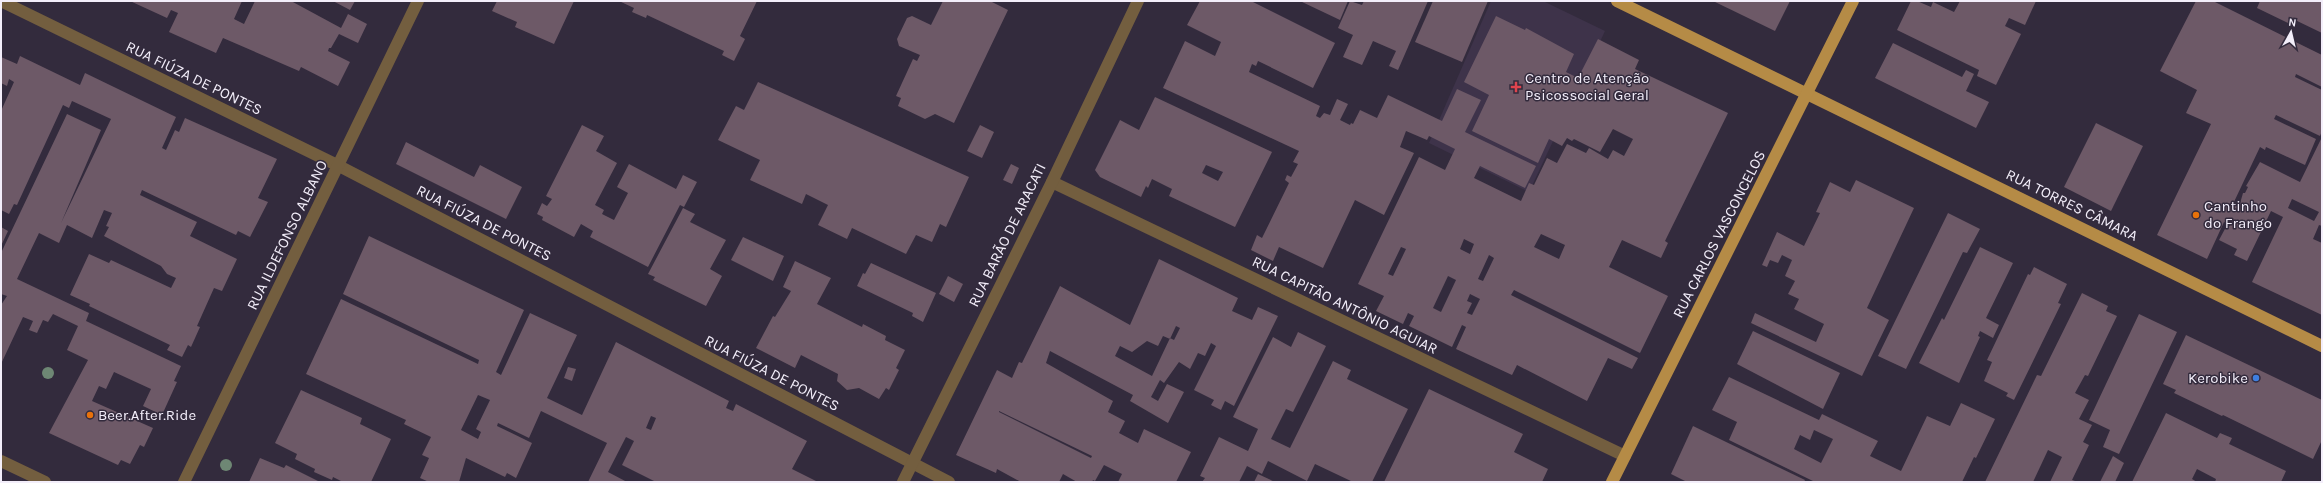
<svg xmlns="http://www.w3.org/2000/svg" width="2323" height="483" font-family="Karla,sans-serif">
  <rect width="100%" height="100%" fill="#332b3d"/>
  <path fill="#3e334a" d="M1491 1H1543L1605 31 1529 192 1429 143Z"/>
  <g fill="#6d5967" fill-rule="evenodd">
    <path d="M130 1H242L234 19 244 24 255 1H291L341 28 348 14 367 24 358 43 339 34 331 48H329L328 51 350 62 338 86 301 67 299 71 223 38 216 53 169 32 178 13 171 10 167 18Z"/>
    <path d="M333 1H355L350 10Z"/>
    <path d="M497 1H574L554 44 515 27 517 22 492 11Z"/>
    <path d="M619 1H757L740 36 745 39 734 61 722 55 724 51 647 15 646 18 632 12 634 8Z"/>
    <path d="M943 1H990L1008 10 954 123 935 114 925 119 898 106 901 98 896 96 913 59 917 61 920 55 899 46 897 39 907 18 912 16 931 25Z"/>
    <path d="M1200 1H1251L1335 43 1313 88 1258 61 1256 66 1252 64 1249 72 1320 106 1316 116 1320 118 1324 113 1330 115 1337 99 1348 104 1340 120 1350 125 1351 123 1353 124 1360 110 1377 118 1388 95 1442 121 1457 89 1481 100 1465 132 1536 166 1525 188 1480 166 1474 178 1521 201 1529 183 1534 185 1547 158 1557 163 1567 144 1586 153 1589 148 1608 159 1613 150 1624 156 1633 139 1613 129 1600 152 1574 139 1572 141 1567 138 1562 146 1549 139 1538 163 1472 131 1489 95 1464 82 1496 16 1525 30 1526 28 1574 54 1566 72 1578 78 1598 39 1639 60 1635 69 1728 113 1665 241 1668 243 1661 258 1622 240 1609 267 1668 296 1640 353 1514 290 1511 295 1638 358 1632 369 1608 358 1587 401 1517 365 1512 375 1456 349 1466 327 1462 325 1452 347 1409 326 1414 316 1408 313 1403 324 1376 311 1384 296 1358 284 1419 157 1445 170 1455 149 1429 136 1427 140 1406 131 1400 147 1414 153 1384 215 1355 200 1323 268 1279 247 1273 261 1251 250 1257 235 1262 238 1289 183 1285 180 1287 175 1291 177 1298 164 1293 162 1299 151 1163 88 1185 41 1215 56 1221 42 1187 25ZM1541 234 1565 245 1559 259 1534 247ZM1464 239 1474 244 1470 254 1460 249ZM1401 247 1406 249 1393 276 1388 274ZM1489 255 1494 258 1483 281 1478 279ZM1448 276 1456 280 1441 312 1433 308ZM1470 294 1480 299 1472 315 1467 313 1472 303 1467 301Z"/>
    <path d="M1300 1H1348L1340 20Z"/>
    <path d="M1350 1 1362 5 1364 1H1428L1398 70 1389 66 1396 51 1373 41 1362 65 1343 57 1353 35 1338 28Z"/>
    <path d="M1433 1H1488L1462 62 1415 42Z"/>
    <path d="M1713 1H1790L1775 31Z"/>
    <path d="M1911 1H1917L1931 7 1933 2 1954 12 1960 1H2036L2025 25 2009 18 2005 26 2021 34 1996 85 1977 76 1979 70 1897 30Z"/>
    <path d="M2196 1H2213L2322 55V87L2296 74 2295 77 2322 90V131L2320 136 2276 115 2274 119 2316 139 2305 165 2266 147 2265 150 2260 147 2233 204 2239 207 2243 193H2245L2248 187 2246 186 2260 162 2300 182 2322 137V226L2319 225 2313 239 2322 243V315L2252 282 2283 217 2271 211 2247 261 2234 255 2237 249 2219 240 2226 227 2228 228 2230 225 2224 222 2207 259 2157 235 2211 124 2186 113 2197 90 2160 71ZM2292 199 2319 212 2314 221 2288 208Z"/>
    <path d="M2260 1H2322V33L2293 19 2290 24 2257 8Z"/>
    <path d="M1893 43 1962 77 1966 70 1974 74 1966 91 1989 102 1976 128 1875 78Z"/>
    <path d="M20 56 80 85 85 73 176 117 162 148 166 150 175 130 179 132 185 118 277 159 258 198 268 202 250 237 238 231 236 235 142 190 140 195 197 222 190 236 237 259 222 291 214 288 197 326 200 327 191 347 188 345 182 357 167 350 170 345 89 306 90 304 70 295 89 254 109 263 111 260 171 288 176 278 167 274 161 266 104 236 109 227 106 226 112 213 104 210 92 238 67 225 59 243 39 233 17 279 89 313 86 321 181 366 174 381 177 382 162 415 143 406 151 389 114 372 106 389 99 386 92 401 153 428 144 447 140 445 130 464 121 460 118 465 49 433 88 360 67 350 78 326 53 314 48 322 43 320 37 333 29 330 33 321 23 317 1 364V305L7 296 1 294V253L67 114 101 130 61 223 111 119 72 101 69 108 63 105 17 205 14 204 9 214 1 210V111L14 82 9 79 7 86 1 83V57L17 64Z"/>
    <path d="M758 82 969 177 946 227 940 224 932 242 916 235 906 254 852 228 847 239 818 225 828 205 806 194 802 204 750 180 760 160 718 140 736 106 744 110Z"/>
    <path d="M1155 97 1272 152 1235 227 1169 196 1172 189 1152 179 1148 188 1146 186 1141 197 1100 177 1095 170 1120 120 1139 130ZM1206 165 1223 172 1218 181 1202 173Z"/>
    <path d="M2096 123 2143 146 2111 211 2064 187Z"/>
    <path d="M582 125 604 136 596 151 617 163 595 205 604 210 602 214 614 220 628 193 617 187 629 164 676 189 683 175 697 182 684 207 680 205 648 267 590 237 593 231 581 224 574 237 542 220 543 217 537 214 542 203 547 206 552 199 546 196Z"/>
    <path d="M980 125 994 132 982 158 967 151Z"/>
    <path d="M406 142 474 177 480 165 522 187 506 219 396 164Z"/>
    <path d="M1011 164 1019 168 1012 184 1003 180Z"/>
    <path d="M1856 180 1914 208 1867 308 1889 320 1862 376 1751 323 1755 313 1816 342 1824 324 1794 309 1799 299 1788 294 1795 281 1785 276 1792 260 1782 255 1778 263 1770 260 1767 267 1762 265 1777 232 1804 246 1820 213 1816 212 1830 182 1850 192Z"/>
    <path d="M683 208 695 214 690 222 726 240 710 269 722 276 706 306 653 280 655 277 648 274Z"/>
    <path d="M1948 213 1980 229 1967 253 1963 252 1906 369 1878 356Z"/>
    <path d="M1 227 8 231 1 246Z"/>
    <path d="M369 236 524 310 496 372 501 375 530 313 577 335 547 398 582 415 616 342 729 401 726 408 733 411 736 404 807 441 792 469 818 482H656L622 465 634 441 626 437 608 472 627 482H588L607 443 541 411 529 438 498 423 497 426 532 443 516 478 507 473 505 477 466 458 459 482H429L420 478 429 458 422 455 431 437 404 424 406 420 306 374 341 299 478 364 479 360 343 294ZM478 395 490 400 476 429 481 432 478 439 461 430ZM651 416 656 418 651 430 646 428Z"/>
    <path d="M743 237 784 256 773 281 731 260Z"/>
    <path d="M1980 247 2013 263 1986 318 1999 325 1993 338 1980 331 1978 336 1980 337 1959 383 1919 363 1942 318 1944 320Z"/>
    <path d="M1159 259 1238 298 1232 311 1252 320 1258 307 1278 316 1234 406 1225 401 1221 410 1211 405 1214 400 1194 390 1216 346 1211 343 1205 356 1198 353 1190 369 1179 362 1164 383 1160 380 1151 397 1158 401 1167 384 1184 392 1168 423 1130 401 1133 395 1050 351 1046 363 1113 401 1108 412 1125 421 1119 433 1138 443 1144 429 1191 452 1176 482H1118L1122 474 1104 465 1095 481 1093 480 1092 482H1077L1063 474 1059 482H1021L997 469 996 473 956 455 997 370 1012 378 1019 362 1022 363 1060 286 1130 325ZM1176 326 1180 328 1174 340 1170 338 1152 376 1115 356 1120 346 1132 352 1147 341 1158 346 1163 336 1170 339ZM999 411 1092 456 1091 458 999 412Z"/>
    <path d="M795 261 831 278 817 304 862 327 863 324 886 336 885 340 905 350 896 368 899 370 889 390 886 388 879 399 859 388 847 390 837 381 838 374 801 355 795 368 756 348 773 316 775 317 791 291 783 287Z"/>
    <path d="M871 263 936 293 923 322 912 316 913 313 857 286 863 273 865 274Z"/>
    <path d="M2034 267 2067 284 2058 303 2061 304 2014 400 2006 396 2008 393 1984 381 1992 362 1987 360 2028 274 2030 275Z"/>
    <path d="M948 276 963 284 954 302 939 294Z"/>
    <path d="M2082 293 2108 306 2106 311 2117 316 2088 376 2085 375 2075 393 2089 400 2079 419 2092 425 2083 442 2089 445 2072 480 2078 482H2050L2062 457 2048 450 2033 482H1985L2037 375 2041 376Z"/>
    <path d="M2139 314 2177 332 2119 454 2103 447 2110 430 2089 420Z"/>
    <path d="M1753 331 1840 373 1823 409 1737 364Z"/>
    <path d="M1298 332 1326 346 1293 412 1286 409 1271 439 1290 448 1333 361 1351 370 1347 379 1408 409 1372 482H1353L1315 464 1307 481 1268 461 1262 474 1247 466 1239 482H1202L1205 478 1200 476 1219 437 1248 451 1258 429 1233 417 1273 337 1291 347Z"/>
    <path d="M2186 335 2322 400V440L2313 459 2223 415 2222 416 2174 393 2176 390 2163 384Z"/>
    <path d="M568 367 576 369 572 381 564 378Z"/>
    <path d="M1729 377 1819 420 1822 414 1878 441 1870 456 1901 471 1927 416 1950 426 1961 403 1995 419 1976 458 1974 457 1962 482H1815L1729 440 1737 422 1712 410ZM1814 430 1833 439 1821 463 1794 449 1800 435 1810 440Z"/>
    <path d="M1429 389 1523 434 1514 452 1548 469 1542 482H1384Z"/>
    <path d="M301 390 362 418 360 424 391 439 371 482H343L333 477 332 480 314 472 315 469 295 459 297 454 275 443Z"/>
    <path d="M2166 413 2217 438 2220 433 2232 438 2229 444 2286 471 2281 482H2215L2216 479 2197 469 2192 479 2197 482H2132Z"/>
    <path d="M1693 426 1805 480 1804 482H1687L1671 474Z"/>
    <path d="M2113 456 2124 463 2115 482H2100Z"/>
    <path d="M260 458 284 468 286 465 320 482H249Z"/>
    <path d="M1258 474 1275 482H1254Z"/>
  </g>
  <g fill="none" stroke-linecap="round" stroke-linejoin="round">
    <g stroke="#735e3f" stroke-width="12">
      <path d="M1 1 339 166 949 482"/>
      <path d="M1052 182 1625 456"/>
      <path d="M1 461 45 482"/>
      <path d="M184 482 418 1"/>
      <path d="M903 482 1052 182 1138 1"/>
    </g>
    <g stroke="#b58b46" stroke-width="12">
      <path d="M1617 1 2322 346"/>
      <path d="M1612 482 1853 1"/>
    </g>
  </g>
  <g fill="#6e8774">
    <circle cx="48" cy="373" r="6"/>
    <circle cx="226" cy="465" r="6"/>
  </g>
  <path fill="#e0444e" stroke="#332b3d" stroke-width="1.5" d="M1514 81h4v4h4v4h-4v4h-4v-4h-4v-4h4z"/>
  <g fill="#e8710a" stroke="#332b3d" stroke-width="1.5">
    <circle cx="2196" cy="215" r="4"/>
    <circle cx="90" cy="415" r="4"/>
  </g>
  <circle fill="#3f7fe0" stroke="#332b3d" stroke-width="1.5" cx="2256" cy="378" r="4"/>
  <g text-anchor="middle" stroke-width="3" stroke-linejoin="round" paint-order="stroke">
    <g font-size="15" fill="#f3eefa" stroke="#332b3d">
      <text transform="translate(194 78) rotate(26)" y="5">RUA FIÚZA DE PONTES</text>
      <text transform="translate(2072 205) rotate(26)" y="5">RUA TORRES CÂMARA</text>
      <text transform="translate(484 223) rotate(27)" y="5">RUA FIÚZA DE PONTES</text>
      <text transform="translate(1719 234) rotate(-63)" y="5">RUA CARLOS VASCONCELOS</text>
      <text transform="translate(287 235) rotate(-64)" y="5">RUA ILDEFONSO ALBANO</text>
      <text transform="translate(1007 235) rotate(-64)" y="5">RUA BARÃO DE ARACATI</text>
      <text transform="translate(1345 305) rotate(26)" y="5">RUA CAPITÃO ANTÔNIO AGUIAR</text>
      <text transform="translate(772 373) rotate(27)" y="5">RUA FIÚZA DE PONTES</text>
    </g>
    <g font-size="15" fill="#f3eefa" stroke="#332b3d" text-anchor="start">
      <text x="1525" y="83">Centro de Atenção<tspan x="1525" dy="17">Psicossocial Geral</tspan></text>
      <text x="2204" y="211">Cantinho<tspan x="2204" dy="17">do Frango</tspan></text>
      <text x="2248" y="383" text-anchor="end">Kerobike</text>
      <text x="98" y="420">Beer.After.Ride</text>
    </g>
  </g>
  <rect width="2323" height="483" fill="none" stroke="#f3eefa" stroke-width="4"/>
  <g transform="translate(2291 32) rotate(8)" stroke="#332b3d" stroke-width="3" paint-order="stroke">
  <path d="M0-3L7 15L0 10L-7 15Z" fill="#f3eefa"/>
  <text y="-6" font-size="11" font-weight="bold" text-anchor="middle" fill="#f3eefa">N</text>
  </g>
</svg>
